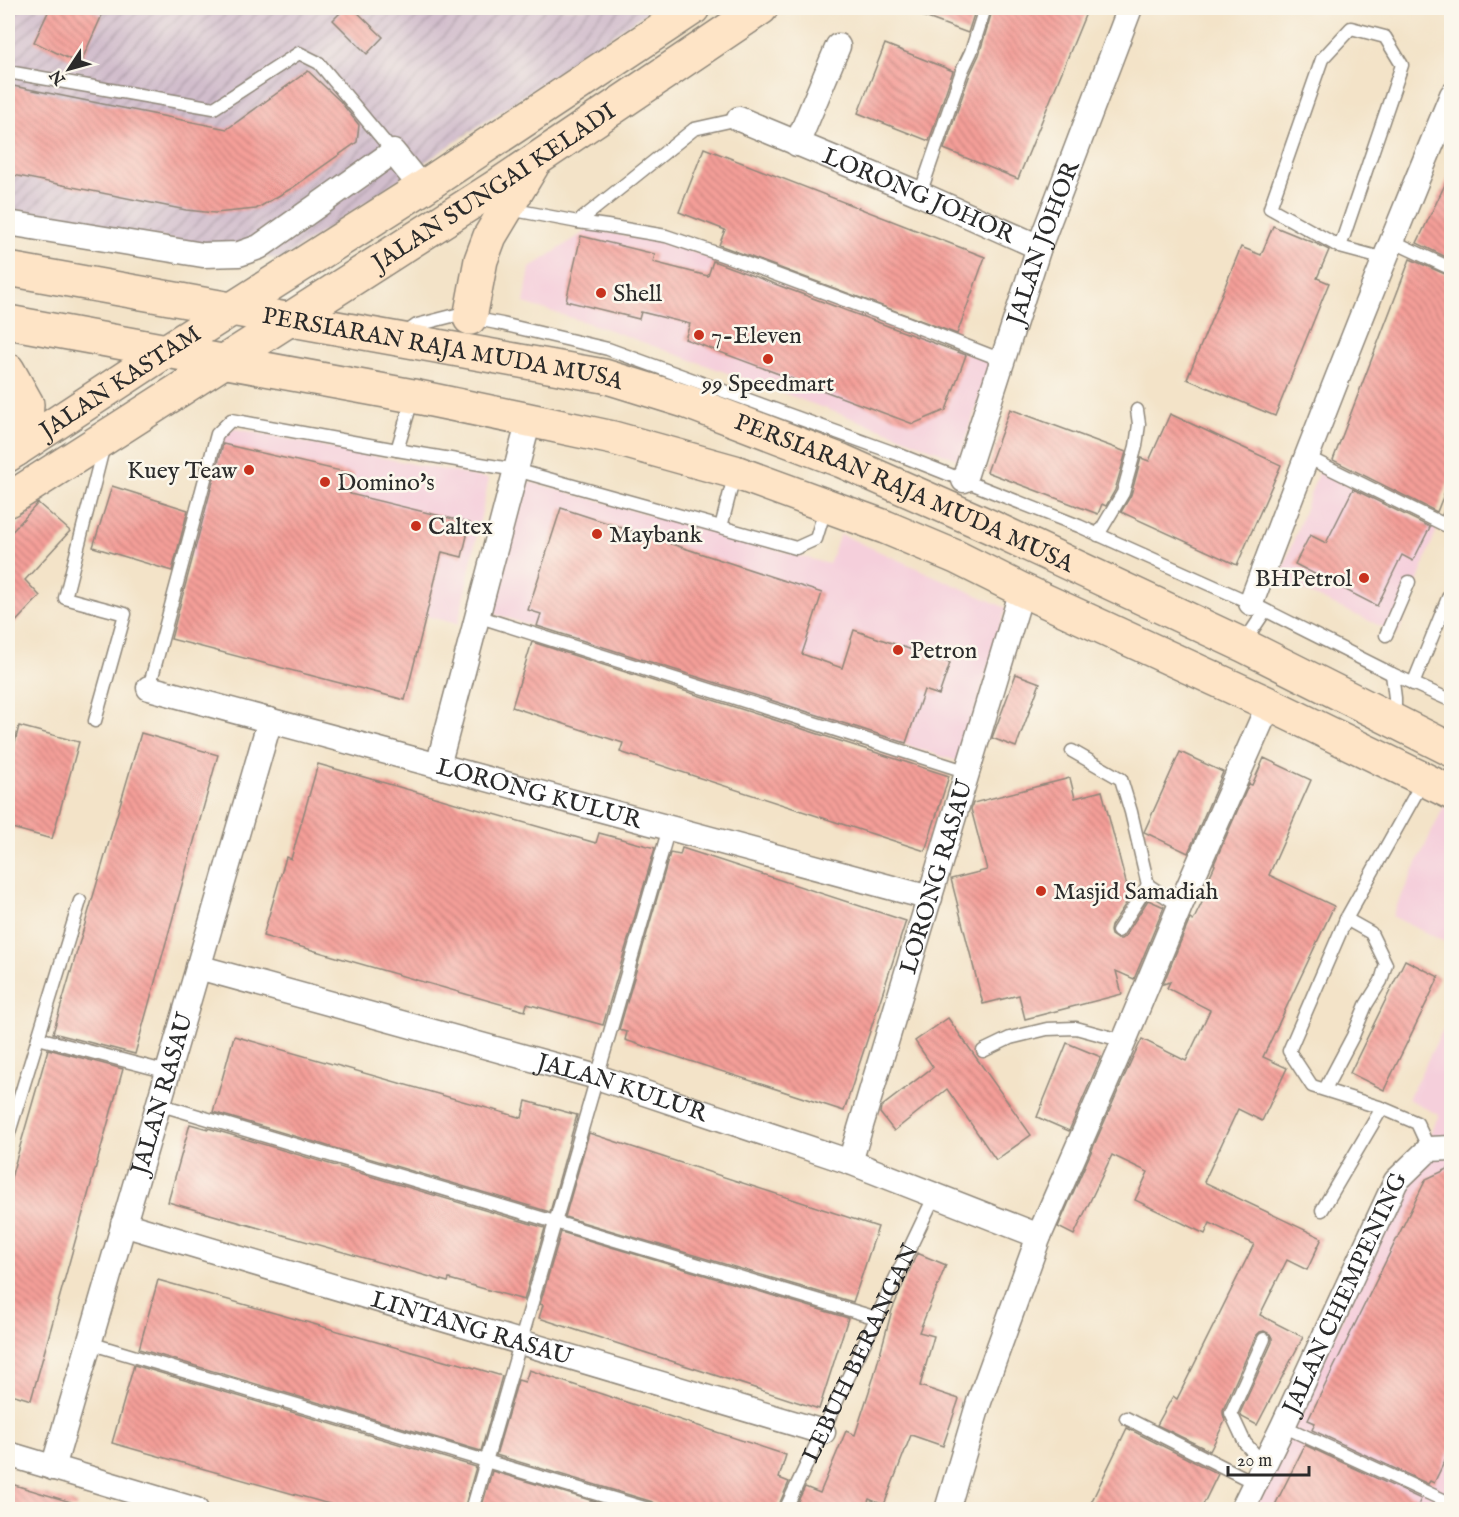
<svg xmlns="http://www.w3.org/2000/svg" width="1459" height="1517" font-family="'IM FELL English',serif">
  <defs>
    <pattern id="industrial-furrows" width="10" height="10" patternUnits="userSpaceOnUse" patternTransform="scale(1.5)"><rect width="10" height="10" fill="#d1bdcc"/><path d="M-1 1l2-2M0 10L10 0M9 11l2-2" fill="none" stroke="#aa9aa6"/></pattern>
    <pattern id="building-back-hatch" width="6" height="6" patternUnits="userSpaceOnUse" patternTransform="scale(1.5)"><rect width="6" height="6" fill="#f59f99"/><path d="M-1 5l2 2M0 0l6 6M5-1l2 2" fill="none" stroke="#c7827d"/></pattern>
  </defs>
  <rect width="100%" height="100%" fill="#fbf7ec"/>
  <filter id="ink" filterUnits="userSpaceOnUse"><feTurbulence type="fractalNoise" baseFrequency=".0167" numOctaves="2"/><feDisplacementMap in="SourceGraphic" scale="12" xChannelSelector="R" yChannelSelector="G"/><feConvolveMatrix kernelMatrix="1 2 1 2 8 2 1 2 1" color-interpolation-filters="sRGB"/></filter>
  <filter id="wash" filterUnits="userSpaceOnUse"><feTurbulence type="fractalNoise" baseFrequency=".008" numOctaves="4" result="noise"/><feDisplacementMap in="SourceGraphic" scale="24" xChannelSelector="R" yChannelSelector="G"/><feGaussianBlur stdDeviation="1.35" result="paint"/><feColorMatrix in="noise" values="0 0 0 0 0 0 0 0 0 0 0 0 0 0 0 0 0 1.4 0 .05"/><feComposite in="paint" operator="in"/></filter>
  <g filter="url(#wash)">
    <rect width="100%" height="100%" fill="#f3e3c8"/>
    <g fill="#f5cfdb">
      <path d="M589 229 670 243 991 362 959 460 895 434 604 328 524 303 530 268Z"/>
      <path d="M233 428 489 479 458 624 190 557 222 437Z"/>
      <path d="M1319 470 1437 529 1398 634 1279 580Z"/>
      <path d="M523 480 829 564 840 534 1006 608 960 762 491 613Z"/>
      <path d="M1444 806 1451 810V945L1392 916Z"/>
      <path d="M1451 1013V1509L1251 1510 1439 1115 1408 1099Z"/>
    </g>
    <path fill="url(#industrial-furrows)" d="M8 8H653L281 260 8 209Z"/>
    <g id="blocks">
      <g fill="url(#building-back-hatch)">
        <path d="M50 8H87L102 15 80 64 34 42Z"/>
        <path d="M345 8H353L383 37 367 54 333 20Z"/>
        <path d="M907 8H976L968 33 906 10Z"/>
        <path d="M993 8H1088L1018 179 944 149 970 74 979 55Z"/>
        <path d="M885 44 953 71 929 141 858 113Z"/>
        <path d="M308 71 340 101 359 125 357 142 292 188 256 209 215 213 186 210 8 174V85L227 129Z"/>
        <path d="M704 148 985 257 957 334 719 245 725 230 679 212Z"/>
        <path d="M1452 170V260L1417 243Z"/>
        <path d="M1273 226 1317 244 1329 250 1317 278 1329 283 1275 416 1187 379 1241 247 1261 255Z"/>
        <path d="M581 236 655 254 653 262 708 276 713 261 966 355 946 410 913 424 685 339 690 324 641 312 639 319 566 301Z"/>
        <path d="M1410 259 1452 277V473L1437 512 1333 460Z"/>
        <path d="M1010 409 1126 452 1115 490 1106 506 1102 504 1098 514 987 472Z"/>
        <path d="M1170 414 1281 465 1237 565 1121 512 1131 495 1141 458 1149 461Z"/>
        <path d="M223 444 354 474 350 494 470 523 462 557 442 552 405 700 171 639Z"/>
        <path d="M112 486 188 510 172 571 93 547Z"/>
        <path d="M1353 489 1430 527 1413 561 1402 555 1377 606 1295 564 1310 535 1326 543Z"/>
        <path d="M38 503 70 531 25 580 40 596 8 630V536Z"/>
        <path d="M561 508 822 593 802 654 842 668 854 630 950 663 939 695 924 690 906 743 537 626 541 614 528 610Z"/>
        <path d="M532 642 949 776 925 851 620 752 623 743 512 707Z"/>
        <path d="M1016 674 1040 683 1016 747 992 738Z"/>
        <path d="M19 726 79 742 52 839 8 827V771Z"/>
        <path d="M141 733 218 755 135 1054 53 1033Z"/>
        <path d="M1180 752 1223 772 1188 853 1144 832Z"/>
        <path d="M1264 758 1311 780 1269 875 1334 906 1263 1057 1287 1068 1262 1121 1238 1109 1204 1182 1322 1238 1307 1270 1287 1260 1260 1315 1303 1337 1257 1425 1242 1417 1240 1413 1272 1342V1338L1270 1334 1264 1331 1260 1332 1256 1336 1223 1410V1414L1225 1421 1210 1451 1157 1425 1173 1396 1177 1399 1254 1244 1210 1223 1205 1234 1135 1200 1148 1172 1112 1155 1074 1235 1058 1227 1132 1059 1142 1039 1186 1061 1210 1010 1167 988 1170 982 1163 984 1190 919 1193 921 1213 880 1209 878 1215 865 1214 864 1249 784 1252 785Z"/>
        <path d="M318 764 596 843 599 833 655 848 603 1025 527 1004 525 1011 263 936 286 857 291 859Z"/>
        <path d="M1070 778 1075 798 1102 791 1128 890 1133 893 1111 926 1110 931 1111 935 1117 939H1121L1125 936 1148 900 1164 907 1134 979 1116 971 1122 994 1025 1019 1019 995 983 1004 951 879 987 870 971 809 973 803Z"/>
        <path d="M682 848 906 921 844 1111 625 1040 627 1032 619 1030 670 853 680 855Z"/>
        <path d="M1405 960 1439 977 1384 1090 1350 1073Z"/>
        <path d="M948 1018 1031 1135 996 1160 947 1089 894 1131 880 1113 881 1107 933 1067 915 1041Z"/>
        <path d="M234 1036 522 1118 526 1101 577 1115 550 1212 213 1112Z"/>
        <path d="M1067 1043 1101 1057 1069 1131 1037 1117Z"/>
        <path d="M48 1049 123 1069 31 1400 8 1393V1188Z"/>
        <path d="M190 1124 208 1129V1128L545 1228 524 1300 449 1279 448 1282 168 1202Z"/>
        <path d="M589 1133 878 1227 853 1302 565 1217Z"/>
        <path d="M1452 1167V1446L1434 1483 1430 1481 1428 1484 1312 1430 1315 1423 1308 1420 1426 1179Z"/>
        <path d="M561 1232 848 1318 819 1409 539 1318 543 1305 540 1304Z"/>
        <path d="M917 1253 946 1265 919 1332 934 1336 920 1386 959 1399 943 1446 911 1435 884 1505 869 1499 865 1509H794L805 1487 820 1493 846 1431 855 1435 873 1379 892 1310Z"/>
        <path d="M158 1280 451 1363V1361L502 1376 481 1451 139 1349Z"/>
        <path d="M134 1365 476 1467 464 1509H347L112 1443Z"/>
        <path d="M529 1370 786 1455 779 1478 789 1482 777 1509H659L657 1505 653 1502 496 1455 518 1380 525 1382Z"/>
        <path d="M1127 1428 1218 1474 1201 1509H1088Z"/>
        <path d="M1305 1445 1421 1499 1416 1509H1273Z"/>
        <path d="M492 1471 620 1509H481Z"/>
        <path d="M8 1483 77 1504 76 1509H8Z"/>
      </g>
    </g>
  </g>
  <g filter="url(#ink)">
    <use href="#blocks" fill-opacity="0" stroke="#8f877a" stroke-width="1.5"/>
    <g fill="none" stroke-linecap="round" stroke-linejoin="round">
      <defs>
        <g id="lane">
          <path d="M8 72 214 108 299 53 319 63 393 152"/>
          <path d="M920 194 962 71 971 52 985 8"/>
          <path d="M509 209 578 222 607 226 666 236 731 258 907 323 1002 360"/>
          <path d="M578 222 694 129 739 119"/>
          <path d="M1392 241 1452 269"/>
          <path d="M1340 247 1402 65 1385 37 1351 28 1322 59 1270 208 1340 247 1385 259"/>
          <path d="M404 334 417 325 456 315 502 324 608 349 900 455 1079 526 1251 603 1392 674 1452 701"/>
          <path d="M397 450 413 397"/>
          <path d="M1307 457 1445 525 1452 509"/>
          <path d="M721 527 735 473"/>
          <path d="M1098 535 1123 493 1136 446 1139 424 1137 410"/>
          <path d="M477 616 968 772"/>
          <path d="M1386 635 1409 582"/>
          <path d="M1243 644 1265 611"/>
          <path d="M1392 674 1395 698V717"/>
          <path d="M1413 684 1452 588"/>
          <path d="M149 688 217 434 231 420 397 450 516 470 796 548 816 539 826 506"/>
          <path d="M95 721 125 614 65 598 104 445"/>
          <path d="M1072 751 1121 779 1131 812 1148 885 1180 906"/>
          <path d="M1423 781 1346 919 1289 1051 1312 1086 1382 1108 1417 1123 1429 1149"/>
          <path d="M1118 931 1148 885"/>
          <path d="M38 1038 168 1072"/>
          <path d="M983 1051 1010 1038 1047 1029 1076 1028 1124 1041"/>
          <path d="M1325 1089 1353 1036 1366 1005 1381 981 1386 964 1371 933 1346 919"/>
          <path d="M158 1104 877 1318"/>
          <path d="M8 1136 80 901"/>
          <path d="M1322 1210 1382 1108"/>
          <path d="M89 1343 651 1510"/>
          <path d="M1126 1418 1255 1483"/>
          <path d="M1283 1426 1452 1504"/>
          <path d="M1264 1465 1245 1443 1231 1413 1264 1339"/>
          <path d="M472 1510 669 828"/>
          <path id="s1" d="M785 1510 935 1195"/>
        </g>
        <g id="street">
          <path id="s2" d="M739 119 920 194 1039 247"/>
          <path d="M797 144 838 46"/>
          <path d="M8 223 203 255 239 254 259 247 393 152 422 188"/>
          <path id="s3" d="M964 480 1039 247 1130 8"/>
          <path d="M1251 603C1315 432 1382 263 1452 95"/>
          <path id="s4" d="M149 688 930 898"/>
          <path d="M438 766 529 420"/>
          <path id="s5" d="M198 967 597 1077 850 1162 1039 1236"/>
          <path id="s6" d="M850 1162 1022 590"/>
          <path id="s7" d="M123 1224 823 1432"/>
          <path d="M8 1454 196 1510"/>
          <path id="s8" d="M53 1468 270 720"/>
          <path d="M947 1510 979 1402 1039 1236 1124 1041 1180 906 1269 704"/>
          <path id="s9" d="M1242 1510 1283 1426 1396 1181 1429 1149 1452 1148"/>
        </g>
        <g id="secondary">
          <path id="s10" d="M8 269 604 376 685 401 842 461 991 527 1243 645 1452 750"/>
          <path d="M470 318 481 260 490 236 532 166"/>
          <path d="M8 322 413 396 529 420 613 438 735 472 885 527 956 557 1022 590 1269 704 1452 793"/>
          <path d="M8 370 27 404 26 420 16 450"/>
          <path id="s11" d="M8 455 166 351 422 188 693 8"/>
          <path id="s12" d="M8 500 494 188 761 8"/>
        </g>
      </defs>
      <use href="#lane" stroke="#8f877a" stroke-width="15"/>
      <use href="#street" stroke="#8f877a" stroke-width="27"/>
      <use href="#secondary" stroke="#8f877a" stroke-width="36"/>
      <use href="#lane" stroke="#fff" stroke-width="12"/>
      <use href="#street" stroke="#fff" stroke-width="24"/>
      <use href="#secondary" stroke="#fee4c6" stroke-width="33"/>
    </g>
  </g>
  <g fill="#c8321e" stroke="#fbf7ec" stroke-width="2">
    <circle cx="601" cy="293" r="6"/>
    <circle cx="699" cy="335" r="6"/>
    <circle cx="768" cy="359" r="6"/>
    <circle cx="249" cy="470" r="6"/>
    <circle cx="325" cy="482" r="6"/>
    <circle cx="416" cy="526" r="6"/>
    <circle cx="597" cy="534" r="6"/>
    <circle cx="1364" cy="578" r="6"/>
    <circle cx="898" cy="650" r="6"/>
    <circle cx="1041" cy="891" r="6"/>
  </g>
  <g text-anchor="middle" stroke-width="5" stroke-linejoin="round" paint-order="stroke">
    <g font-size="24" fill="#2b2b2b" stroke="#fbf7ec">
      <text dy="8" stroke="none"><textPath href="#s12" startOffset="578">JALAN SUNGAI KELADI</textPath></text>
      <text dy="8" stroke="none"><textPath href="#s2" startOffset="195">LORONG JOHOR</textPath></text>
      <text dy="8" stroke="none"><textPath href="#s3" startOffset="250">JALAN JOHOR</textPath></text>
      <text dy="8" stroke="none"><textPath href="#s10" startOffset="442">PERSIARAN RAJA MUDA MUSA</textPath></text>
      <text dy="8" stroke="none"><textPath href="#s11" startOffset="134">JALAN KASTAM</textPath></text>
      <text dy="8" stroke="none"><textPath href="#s10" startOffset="928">PERSIARAN RAJA MUDA MUSA</textPath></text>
      <text dy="8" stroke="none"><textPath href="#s4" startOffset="404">LORONG KULUR</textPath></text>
      <text dy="8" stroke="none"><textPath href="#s6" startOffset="298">LORONG RASAU</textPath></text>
      <text dy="8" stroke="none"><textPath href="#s5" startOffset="441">JALAN KULUR</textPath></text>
      <text dy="8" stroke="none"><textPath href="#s8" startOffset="390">JALAN RASAU</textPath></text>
      <text dy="8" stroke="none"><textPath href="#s9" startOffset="240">JALAN CHEMPENING</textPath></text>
      <text dy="8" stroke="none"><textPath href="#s7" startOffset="364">LINTANG RASAU</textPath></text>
      <text dy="8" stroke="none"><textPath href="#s1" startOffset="174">LEBUH BERANGAN</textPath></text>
    </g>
    <g font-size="24" fill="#2b2b2b" stroke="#fbf7ec" text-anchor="start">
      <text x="613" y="301">Shell</text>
      <text x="711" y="343">7-Eleven</text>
      <text x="768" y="391" text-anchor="middle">99 Speedmart</text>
      <text x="237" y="478" text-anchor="end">Kuey Teaw</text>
      <text x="337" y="490">Domino's</text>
      <text x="428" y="534">Caltex</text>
      <text x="609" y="542">Maybank</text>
      <text x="1352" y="586" text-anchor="end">BHPetrol</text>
      <text x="910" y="658">Petron</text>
      <text x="1053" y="899">Masjid Samadiah</text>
    </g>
  </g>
  <rect width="1459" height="1517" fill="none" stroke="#fbf7ec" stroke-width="30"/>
  <g transform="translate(69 69) rotate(234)" stroke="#fbf7ec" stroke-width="4.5" paint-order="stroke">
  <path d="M0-4.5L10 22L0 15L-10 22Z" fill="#2b2b2b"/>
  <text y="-9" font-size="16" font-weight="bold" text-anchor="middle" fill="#2b2b2b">N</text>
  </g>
  <path d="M1228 1466v9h81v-9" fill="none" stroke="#2b2b2b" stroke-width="3"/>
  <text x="1237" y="1466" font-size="18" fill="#2b2b2b" stroke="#fbf7ec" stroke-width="4.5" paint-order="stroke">20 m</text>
</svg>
